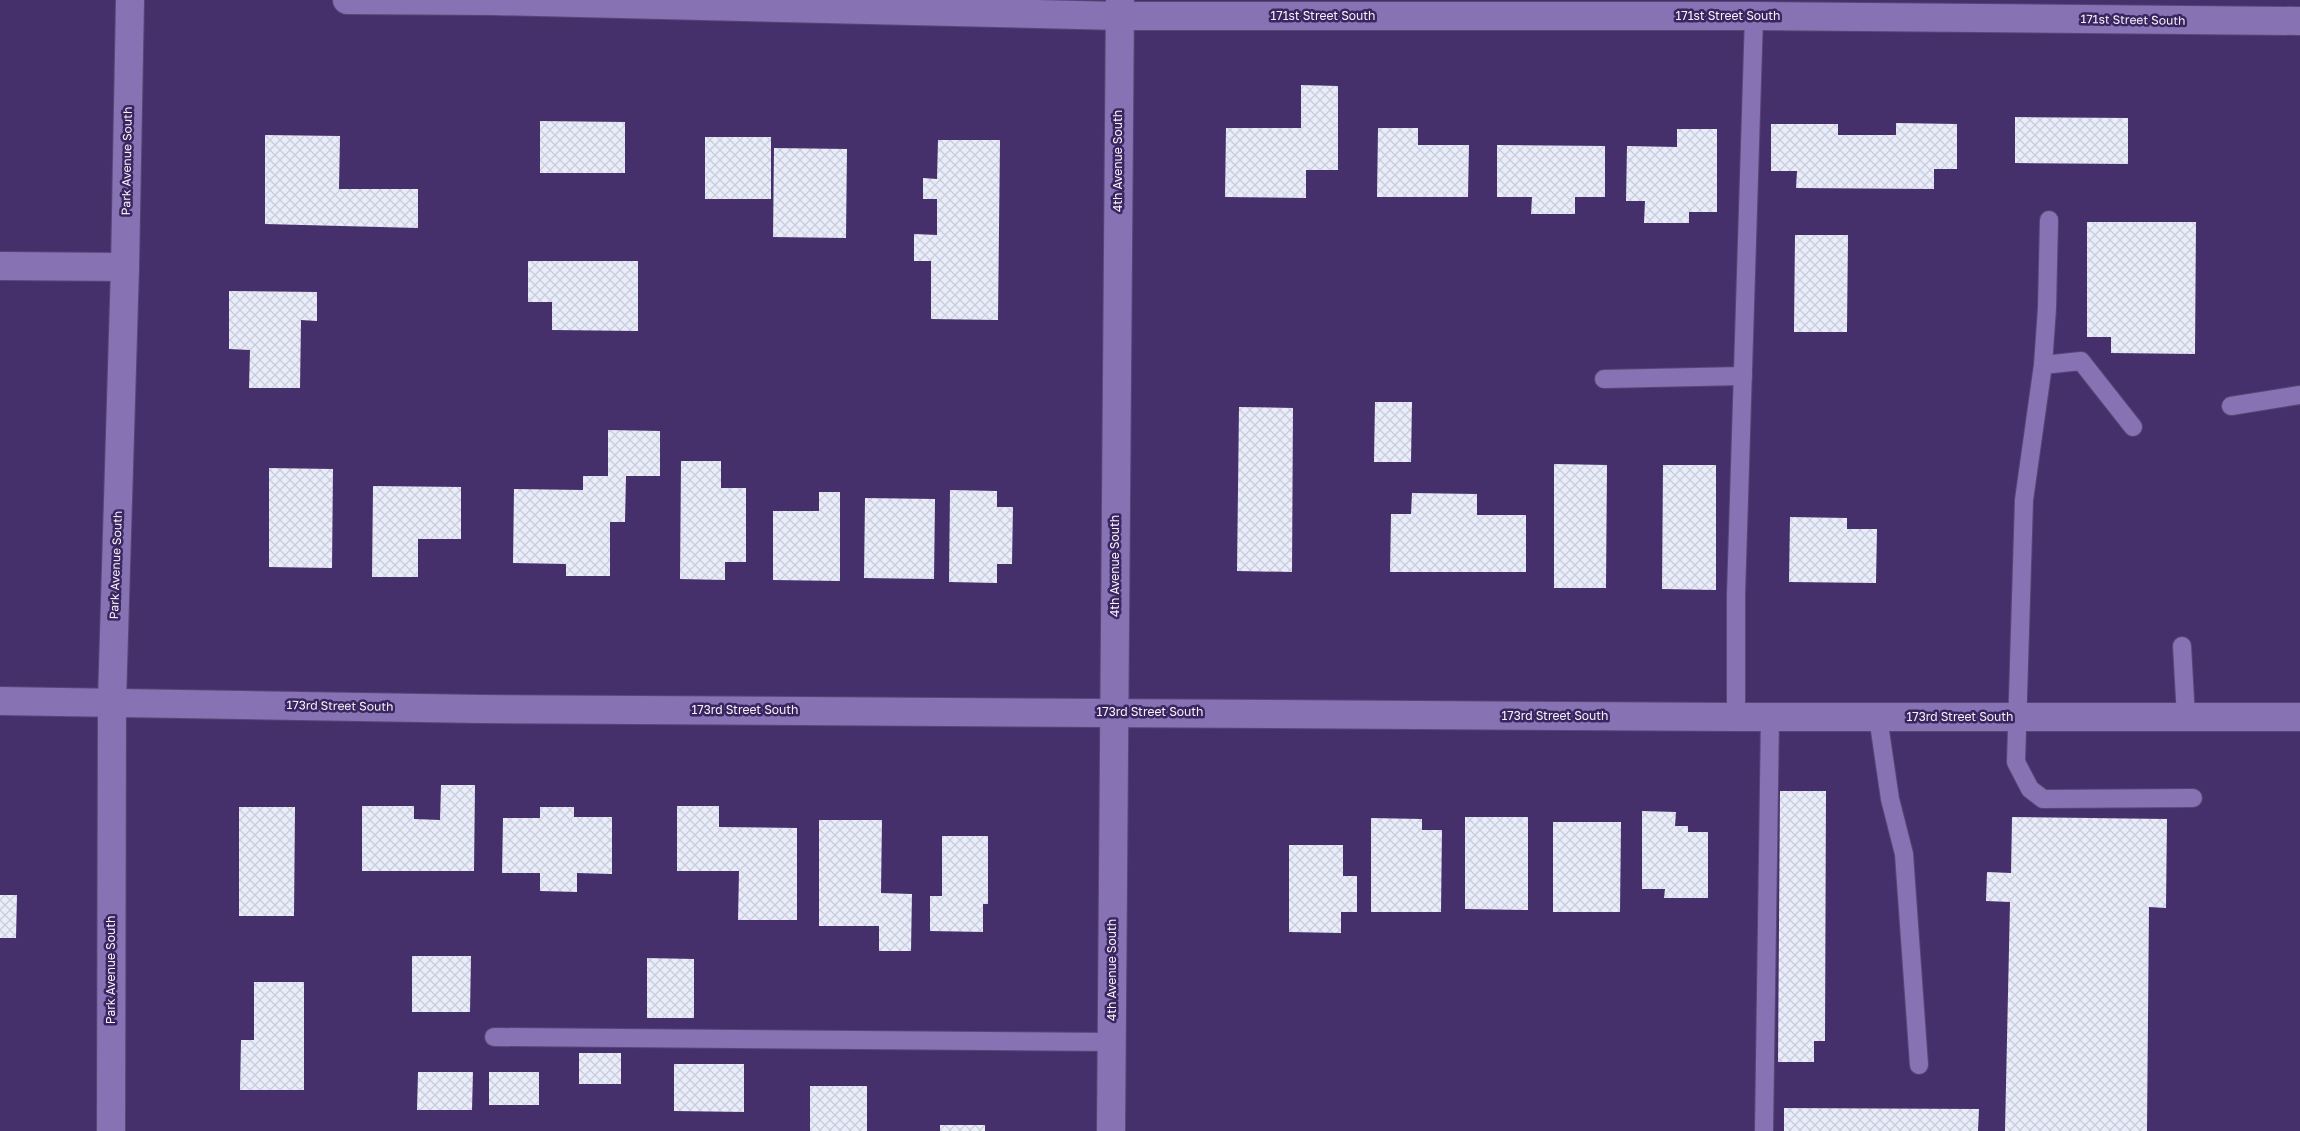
<svg xmlns="http://www.w3.org/2000/svg" width="2300" height="1131" font-family="'Golos Text',sans-serif">
  <defs>
    <pattern id="building-cross-hatch" width="8" height="8" patternUnits="userSpaceOnUse" patternTransform="scale(1.25)"><rect width="8" height="8" fill="#e9ecfa"/><path d="M0 0l8 8M0 8l8-8" fill="none" stroke="#c9cbd7"/></pattern>
  </defs>
  <rect width="100%" height="100%" fill="#46306c"/>
  <g fill="url(#building-cross-hatch)">
    <path d="M1301 85 1338 86V170H1306V198L1225 197 1226 128H1301Z"/>
    <path d="M2015 117 2128 118V164L2015 163Z"/>
    <path d="M540 121 625 122V173H540Z"/>
    <path d="M1896 123 1957 124V169H1934V189L1796 188 1797 171H1771V124H1838V135H1896Z"/>
    <path d="M1378 128H1418V145H1469L1468 197H1377Z"/>
    <path d="M1677 129H1717V212H1689V223H1644L1645 201H1626L1627 146 1677 147Z"/>
    <path d="M265 135 340 136 339 189H418V228L265 224Z"/>
    <rect x="705" y="137" width="66" height="62"/>
    <path d="M938 140H1000L998 320 931 319V261H914V234L937 235V199H923V178L937 179Z"/>
    <path d="M1497 145 1605 146V197H1575V214H1531L1532 197H1497Z"/>
    <path d="M774 148 847 149 846 238 773 237Z"/>
    <path d="M2087 222H2196L2195 354 2111 353V337H2087Z"/>
    <path d="M1795 235H1848L1847 332H1794Z"/>
    <path d="M528 261H638V331L552 330V302H528Z"/>
    <path d="M229 291 317 292V321L301 320 300 388H249L250 350 229 349Z"/>
    <path d="M1375 402H1412L1411 462H1374Z"/>
    <path d="M1239 407 1293 408 1292 572 1237 571Z"/>
    <path d="M608 430 660 431V476H626L625 522H610V576H566V564L513 563 514 489 583 490V476H608Z"/>
    <path d="M681 461H721V488H746V562H725V580L680 579Z"/>
    <path d="M1554 464 1607 465 1606 588H1554Z"/>
    <path d="M1663 465H1716V590L1662 589Z"/>
    <path d="M269 468 333 469 332 568 269 567Z"/>
    <path d="M373 486 461 487V539H418V577H372Z"/>
    <path d="M950 490 997 491V507H1013L1012 564H997V583L949 582Z"/>
    <path d="M819 492H840V581L773 580V511H819Z"/>
    <path d="M1412 493 1477 494V515H1526V572H1390L1391 514H1411Z"/>
    <path d="M865 498 935 499 934 579 864 578Z"/>
    <path d="M1790 517 1847 518V529H1877L1876 583 1789 582Z"/>
    <path d="M441 785H475L474 871H362V806H414V819L440 820Z"/>
    <path d="M1780 791H1826L1825 1041H1814V1062H1778Z"/>
    <path d="M677 806H719V827L797 828V920H738L739 871H677Z"/>
    <path d="M239 807H295L294 916H239Z"/>
    <path d="M540 807H574V817H612V874L577 873V892L540 891V873H502L503 818H540Z"/>
    <path d="M1642 811 1676 812 1675 826H1688V832H1708V898H1664L1665 889H1642Z"/>
    <path d="M1465 817H1528V910L1465 909Z"/>
    <path d="M2012 817 2167 819 2166 908 2149 907 2147 1131H2005L2010 902 1986 901 1987 872 2011 873Z"/>
    <path d="M1371 818 1422 819V830H1442L1441 912H1371Z"/>
    <path d="M819 820H882L881 893 912 894 911 951H879V926H819Z"/>
    <path d="M1553 822H1621L1620 912H1553Z"/>
    <path d="M942 836H988V904H983V932L930 931V896H942Z"/>
    <path d="M1289 845H1343V876H1357V912H1341V933L1289 932Z"/>
    <path d="M0 895H17L16 938H0Z"/>
    <path d="M412 956H471L470 1012H412Z"/>
    <path d="M647 958 694 959V1018H647Z"/>
    <path d="M254 982H304V1090H240L241 1040H254Z"/>
    <rect x="579" y="1053" width="42" height="31"/>
    <path d="M674 1064H744V1112L674 1111Z"/>
    <path d="M418 1072H473L472 1110H417Z"/>
    <rect x="489" y="1072" width="50" height="33"/>
    <rect x="810" y="1086" width="57" height="45"/>
    <path d="M1784 1108 1979 1109 1978 1131H1784Z"/>
    <rect x="940" y="1125" width="45" height="6"/>
  </g>
  <g fill="none" stroke-linecap="round" stroke-linejoin="round">
    <defs>
      <g id="service">
        <path d="M2043 365 2047 308 2049 220"/>
        <path d="M1604 379 1743 376"/>
        <path d="M2231 406 2300 395"/>
        <path d="M2133 427 2081 361 2043 365 2024 500 2016 762 2030 789 2043 799 2193 798"/>
        <path d="M2182 646 2186 717"/>
        <path d="M1736 717V595L1754 16"/>
        <path d="M1878 717 1890 799 1904 854 1919 1065"/>
        <path d="M494 1037 1111 1042"/>
        <path d="M1764 1131 1770 717"/>
      </g>
      <g id="minor">
        <path d="M347 0 493 1 1119 16H1754L2300 21"/>
        <path d="M0 266 125 267"/>
        <path d="M0 701 481 709 1736 717H2300"/>
        <path d="M111 1131 112 701 125 267 130 0"/>
        <path d="M1111 1131 1120 0"/>
      </g>
    </defs>
    <use href="#service" stroke="#594675" stroke-width="20"/>
    <use href="#minor" stroke="#594675" stroke-width="30"/>
    <use href="#service" stroke="#8772b4" stroke-width="18"/>
    <use href="#minor" stroke="#8772b4" stroke-width="28"/>
  </g>
  <g text-anchor="middle" stroke-width="5" stroke-linejoin="round" paint-order="stroke">
    <g font-size="12" fill="#f5f3fa" stroke="#3b2560">
      <text x="1323" y="20">171st Street South</text>
      <text x="1728" y="20">171st Street South</text>
      <text transform="translate(2133 20) rotate(1)" y="4">171st Street South</text>
      <text transform="translate(127 161) rotate(-89)" y="4">Park Avenue South</text>
      <text transform="translate(1118 161) rotate(-90)" y="4">4th Avenue South</text>
      <text transform="translate(116 565) rotate(-88)" y="4">Park Avenue South</text>
      <text transform="translate(1115 566) rotate(-90)" y="4">4th Avenue South</text>
      <text transform="translate(340 706) rotate(1)" y="4">173rd Street South</text>
      <text x="745" y="714">173rd Street South</text>
      <text x="1150" y="716">173rd Street South</text>
      <text x="1555" y="720">173rd Street South</text>
      <text x="1960" y="721">173rd Street South</text>
      <text transform="translate(111 970) rotate(-90)" y="4">Park Avenue South</text>
      <text transform="translate(1112 970) rotate(-90)" y="4">4th Avenue South</text>
    </g>
  </g>
</svg>
